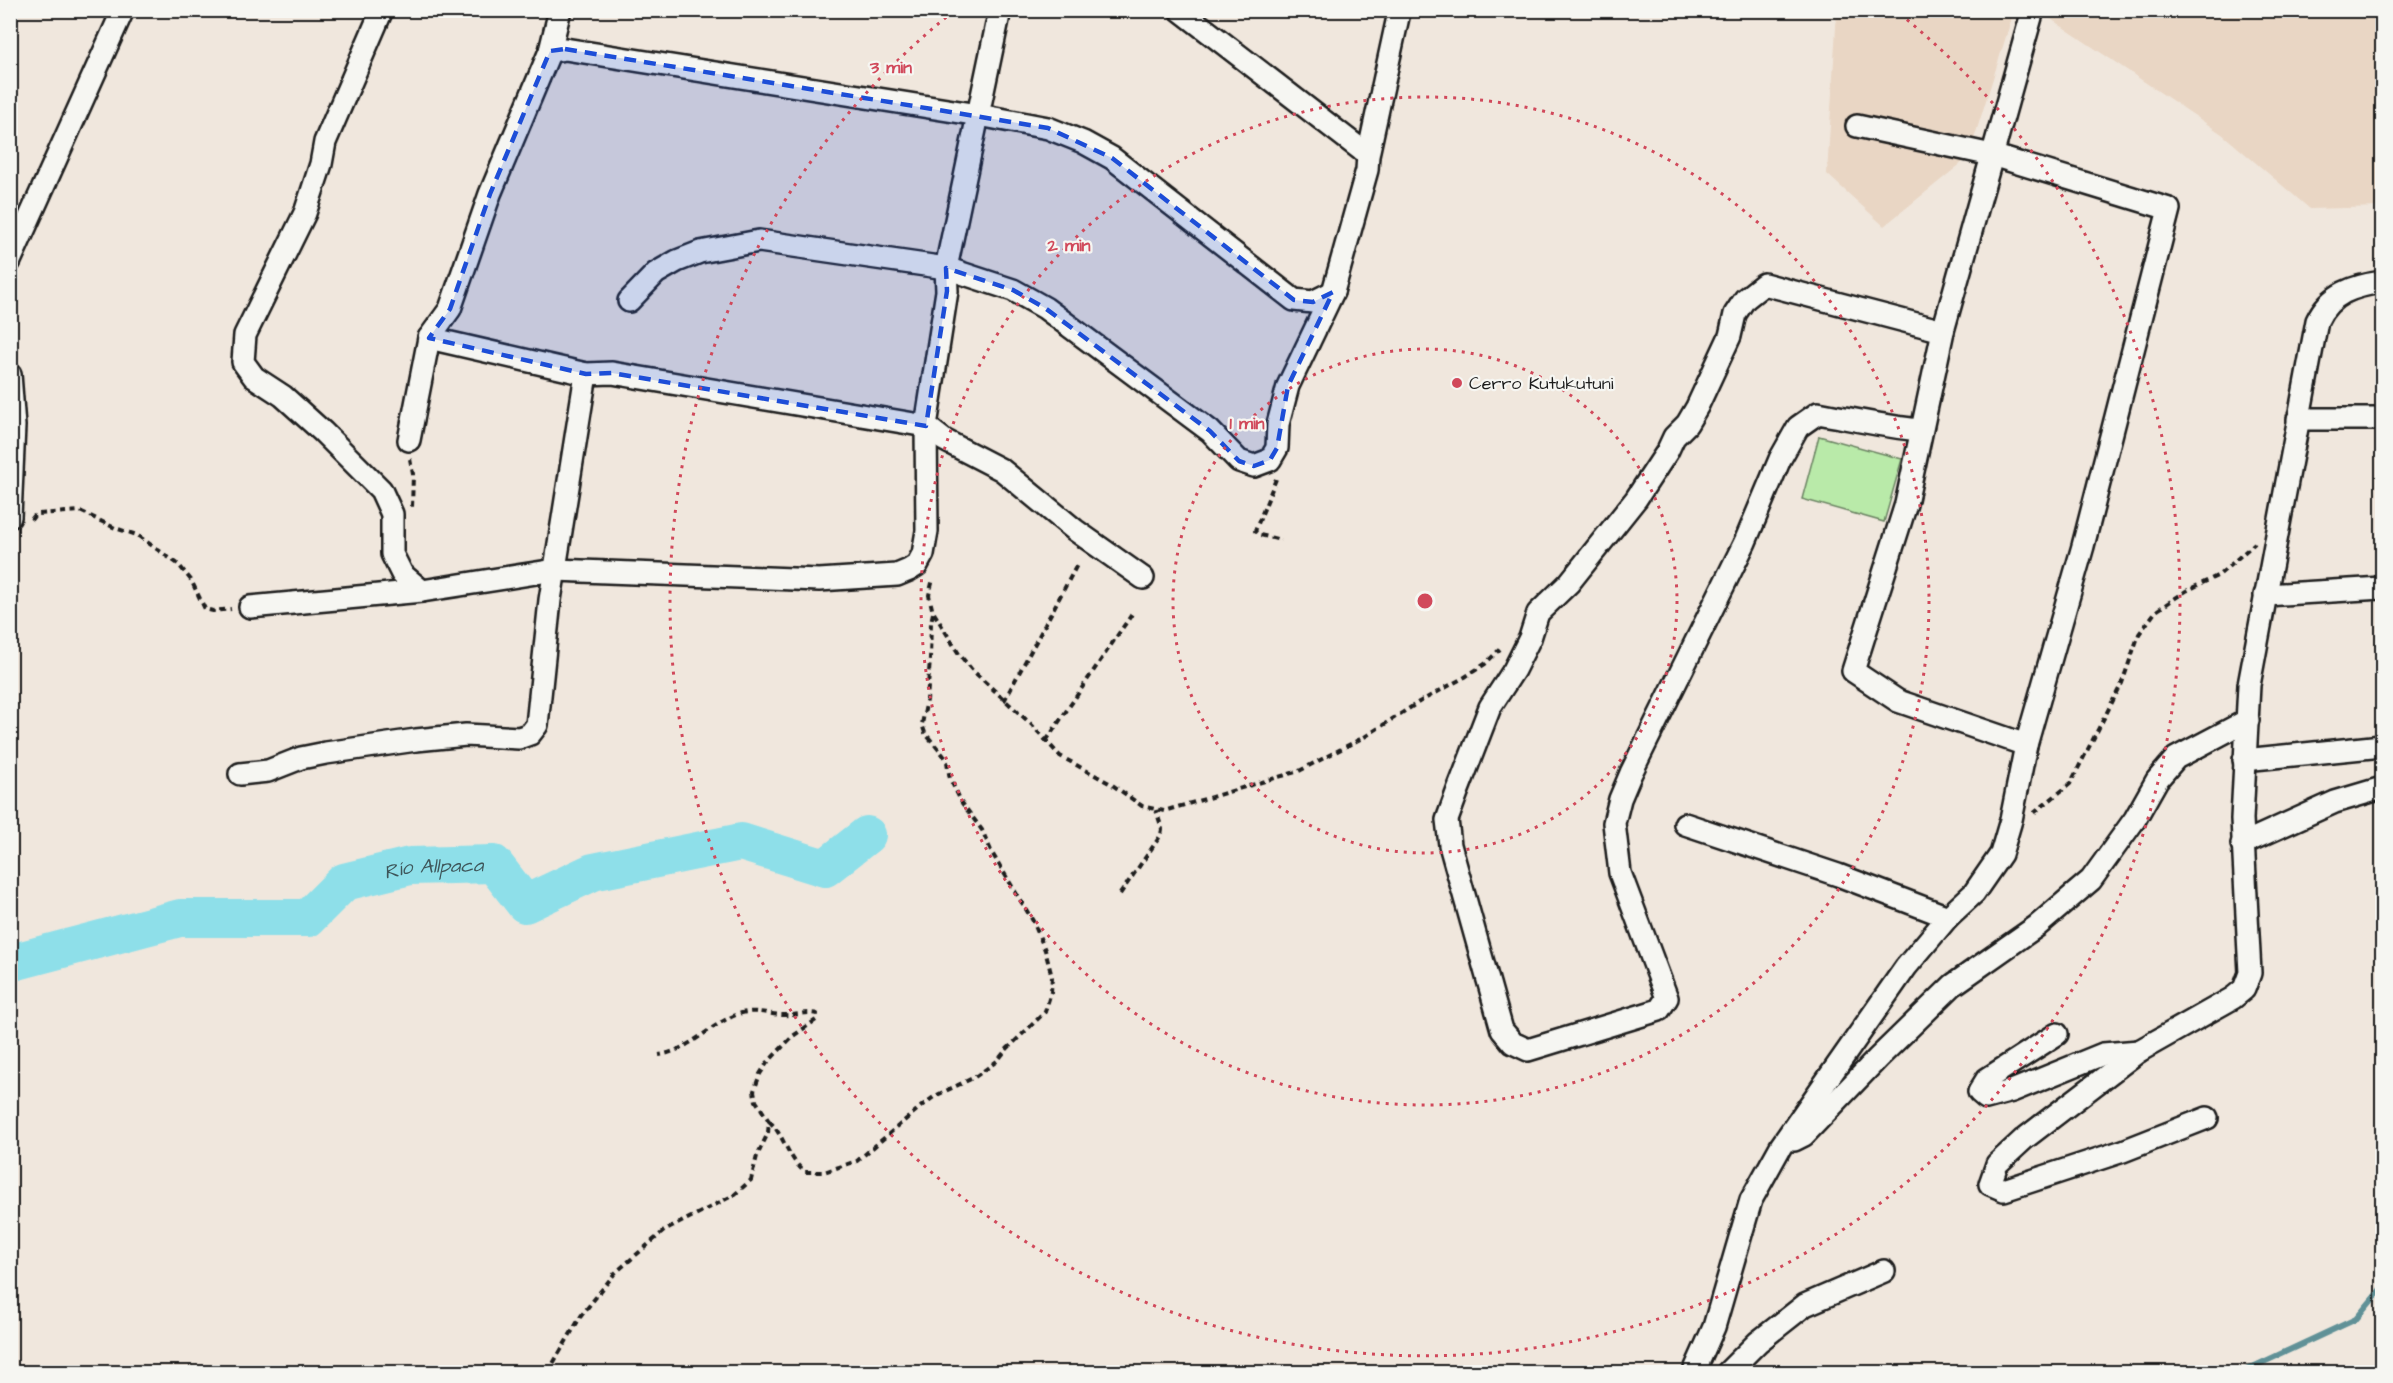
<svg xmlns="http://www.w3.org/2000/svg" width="2393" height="1383" font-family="'Architects Daughter',sans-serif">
  <rect width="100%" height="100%" fill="#f0e7dd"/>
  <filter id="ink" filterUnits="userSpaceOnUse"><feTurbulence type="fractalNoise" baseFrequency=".0167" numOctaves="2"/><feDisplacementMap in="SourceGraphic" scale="12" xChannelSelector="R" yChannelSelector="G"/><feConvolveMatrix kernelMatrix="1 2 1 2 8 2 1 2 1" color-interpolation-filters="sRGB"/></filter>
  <g filter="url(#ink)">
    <g fill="#e9d6c4">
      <path d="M1837 11H2014L1968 158 1884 226 1827 174Z"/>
      <path d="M2039 11H2382V207L2310 209 2222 134Z"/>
    </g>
    <path fill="#b9eaa9" stroke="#6a8362" stroke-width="1.5" d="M1819 436 1902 459 1884 522 1802 499Z"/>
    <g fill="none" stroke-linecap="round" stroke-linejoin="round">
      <path stroke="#609197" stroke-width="6" d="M2242 1372 2356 1319 2382 1288"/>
      <path stroke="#8edfe9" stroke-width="38" id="s1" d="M10 963 180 918H308L344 882 410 866 494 864 525 904 593 872 741 842 825 868 867 835"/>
      <defs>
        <g id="minor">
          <path d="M382 10 325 142 321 164 305 213 245 335 243 362 254 377 283 396 323 432 381 490 392 514V554L402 574 422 591"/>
          <path d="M1180 10 1368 155"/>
          <path d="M550 51 565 49 979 115 1048 128 1083 142 1112 158 1294 300 1313 302 1333 292"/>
          <path d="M10 261 123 10"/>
          <path d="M629 301 656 273 677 261 700 252 759 241 946 268 1013 290 1045 308 1210 431 1239 461 1254 466 1270 460 1277 448 1278 424 1288 386 1333 292 1367 170 1368 155 1398 17 1397 10"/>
          <path d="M429 338 586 374 612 373 926 426 944 440 1002 470 1075 530 1143 578"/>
          <path d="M10 374 14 426 10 517"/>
          <path d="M2298 419H2382"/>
          <path d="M1921 430C1886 427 1852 419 1818 413L1798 427 1780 459 1745 542 1631 773 1620 799 1614 823 1620 873 1667 998 1659 1010 1528 1050 1513 1043 1502 1030 1450 845 1447 820 1458 790 1490 707 1514 670 1530 638 1538 613 1569 583 1636 499 1667 452 1674 437 1687 424 1697 407 1730 336 1735 314 1745 299 1764 284 1943 331"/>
          <path d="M409 440 429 338 450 309 490 194 550 51 560 10"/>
          <path d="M2265 595 2382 588"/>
          <path d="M250 607 422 591 555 570 819 580 897 575 909 570 917 565 923 554 927 531 926 426 947 291 946 268 1000 10"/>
          <path d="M2026 745 1898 701 1853 671 1906 504 1943 331 2033 10"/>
          <path d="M2244 760 2382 746"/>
          <path d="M240 774 268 771 301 758 326 753 416 740 466 735 519 738 530 734 537 725 550 600 586 374"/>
          <path d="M1685 824 1838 875 1948 917"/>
          <path d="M2242 844 2335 802 2382 788"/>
          <path d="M2057 1034 1987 1079 1979 1092 1986 1098 2012 1091 2103 1054 2139 1051"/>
          <path d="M2207 1118 2123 1151 2004 1190 1990 1184 1997 1164 2024 1139 2139 1051 2233 998 2244 989 2250 973 2242 819 2249 685 2317 321C2330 293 2354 286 2382 282"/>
          <path d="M1794 1140 1804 1135 1878 1058 1953 985 2037 926 2091 880 2135 819 2157 780 2176 758 2248 720"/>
          <path d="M1694 1372 1714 1327 1751 1200 1781 1146 1906 967 1948 917 1974 893 2001 854 2011 820 2026 745 2083 546 2169 209 1992 155 1857 126"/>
          <path d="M1728 1372 1758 1342 1805 1305 1884 1271"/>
        </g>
      </defs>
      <use href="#minor" stroke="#1c1c1c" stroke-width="26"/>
      <g stroke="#1c1c1c" stroke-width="4" stroke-dasharray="6 4.5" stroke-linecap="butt">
        <path d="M410 459 413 474 412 508"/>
        <path d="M1276 479 1255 531 1260 535 1281 540"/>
        <path d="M31 520 34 516 39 514 80 511 115 528 137 535 178 564 191 580 205 609 213 611 231 609"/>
        <path d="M934 613 959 654 972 670 1031 724 1060 756 1111 784 1142 806 1164 811 1299 771 1366 736 1419 702 1465 677 1485 664 1500 649"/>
        <path d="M1004 701 1078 563"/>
        <path d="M1046 741 1132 614"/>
        <path d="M2034 813 2070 784 2122 683 2139 634 2156 611 2186 591 2219 575 2255 543"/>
        <path d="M1120 894 1161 835 1162 829 1156 810"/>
        <path d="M769 1121C784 1135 788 1159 805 1172H824L857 1161 924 1104 935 1096 975 1077 997 1061 1007 1049 1045 1012 1051 992 1052 977 1045 950 1033 921 992 853 982 830 962 803 950 779 947 762 944 756 925 733 922 724 927 700 930 659 931 622 933 613 929 595 933 579"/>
        <path d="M548 1372 581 1316 615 1273 664 1231 734 1195 751 1180 757 1156 768 1133 769 1121 756 1101 754 1091 760 1074 767 1063 793 1036 816 1020 817 1014C805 1011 796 1016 785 1015 770 1015 757 1009 742 1013 711 1022 692 1050 659 1055"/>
      </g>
      <use href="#minor" stroke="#f6f6f2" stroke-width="21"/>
    </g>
  </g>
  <path fill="#1d4ed8" fill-opacity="0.2" stroke="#1d4ed8" stroke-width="4.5" stroke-dasharray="12 8" stroke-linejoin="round" d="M565 49 1048 128 1112 158 1294 300 1313 302 1333 292 1288 386 1277 448 1270 460 1254 466 1239 461 1210 431 1045 308 1013 290 946 268 947 291 926 426 612 373 586 374 429 338 450 309 490 194 550 51Z"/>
  <g fill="none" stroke="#d1495b" stroke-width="3" stroke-dasharray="3 6">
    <circle cx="1425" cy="601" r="252"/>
    <circle cx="1425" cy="601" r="504"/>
    <path d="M1900 14A755 755 0 1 1 950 14"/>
  </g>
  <circle fill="#d1495b" stroke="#f6f6f2" stroke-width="2" cx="1457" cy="383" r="6"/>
  <g text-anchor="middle" stroke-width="4.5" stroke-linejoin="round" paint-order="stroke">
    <g font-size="18" fill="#1c1c1c" stroke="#f6f6f2" text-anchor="start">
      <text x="1469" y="389">Cerro Kutukutuni</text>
    </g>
    <g font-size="20" font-style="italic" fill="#3e565a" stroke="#f6f6f2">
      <text dy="7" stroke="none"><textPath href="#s1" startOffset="446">Río Allpaca</textPath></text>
    </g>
  </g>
  <circle cx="1425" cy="601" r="9" fill="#d1495b" stroke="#f6f6f2" stroke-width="3"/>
  <g font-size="18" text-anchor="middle" font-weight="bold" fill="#d1495b" stroke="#f6f6f2" stroke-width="4.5" stroke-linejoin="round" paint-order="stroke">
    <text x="891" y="73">3 min</text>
    <text x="1069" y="251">2 min</text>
    <text x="1247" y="429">1 min</text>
  </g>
  <rect width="2393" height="1383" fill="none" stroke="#f6f6f2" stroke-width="36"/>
  <rect x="18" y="18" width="2357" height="1347" fill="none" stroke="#1c1c1c" stroke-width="2" filter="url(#ink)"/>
</svg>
